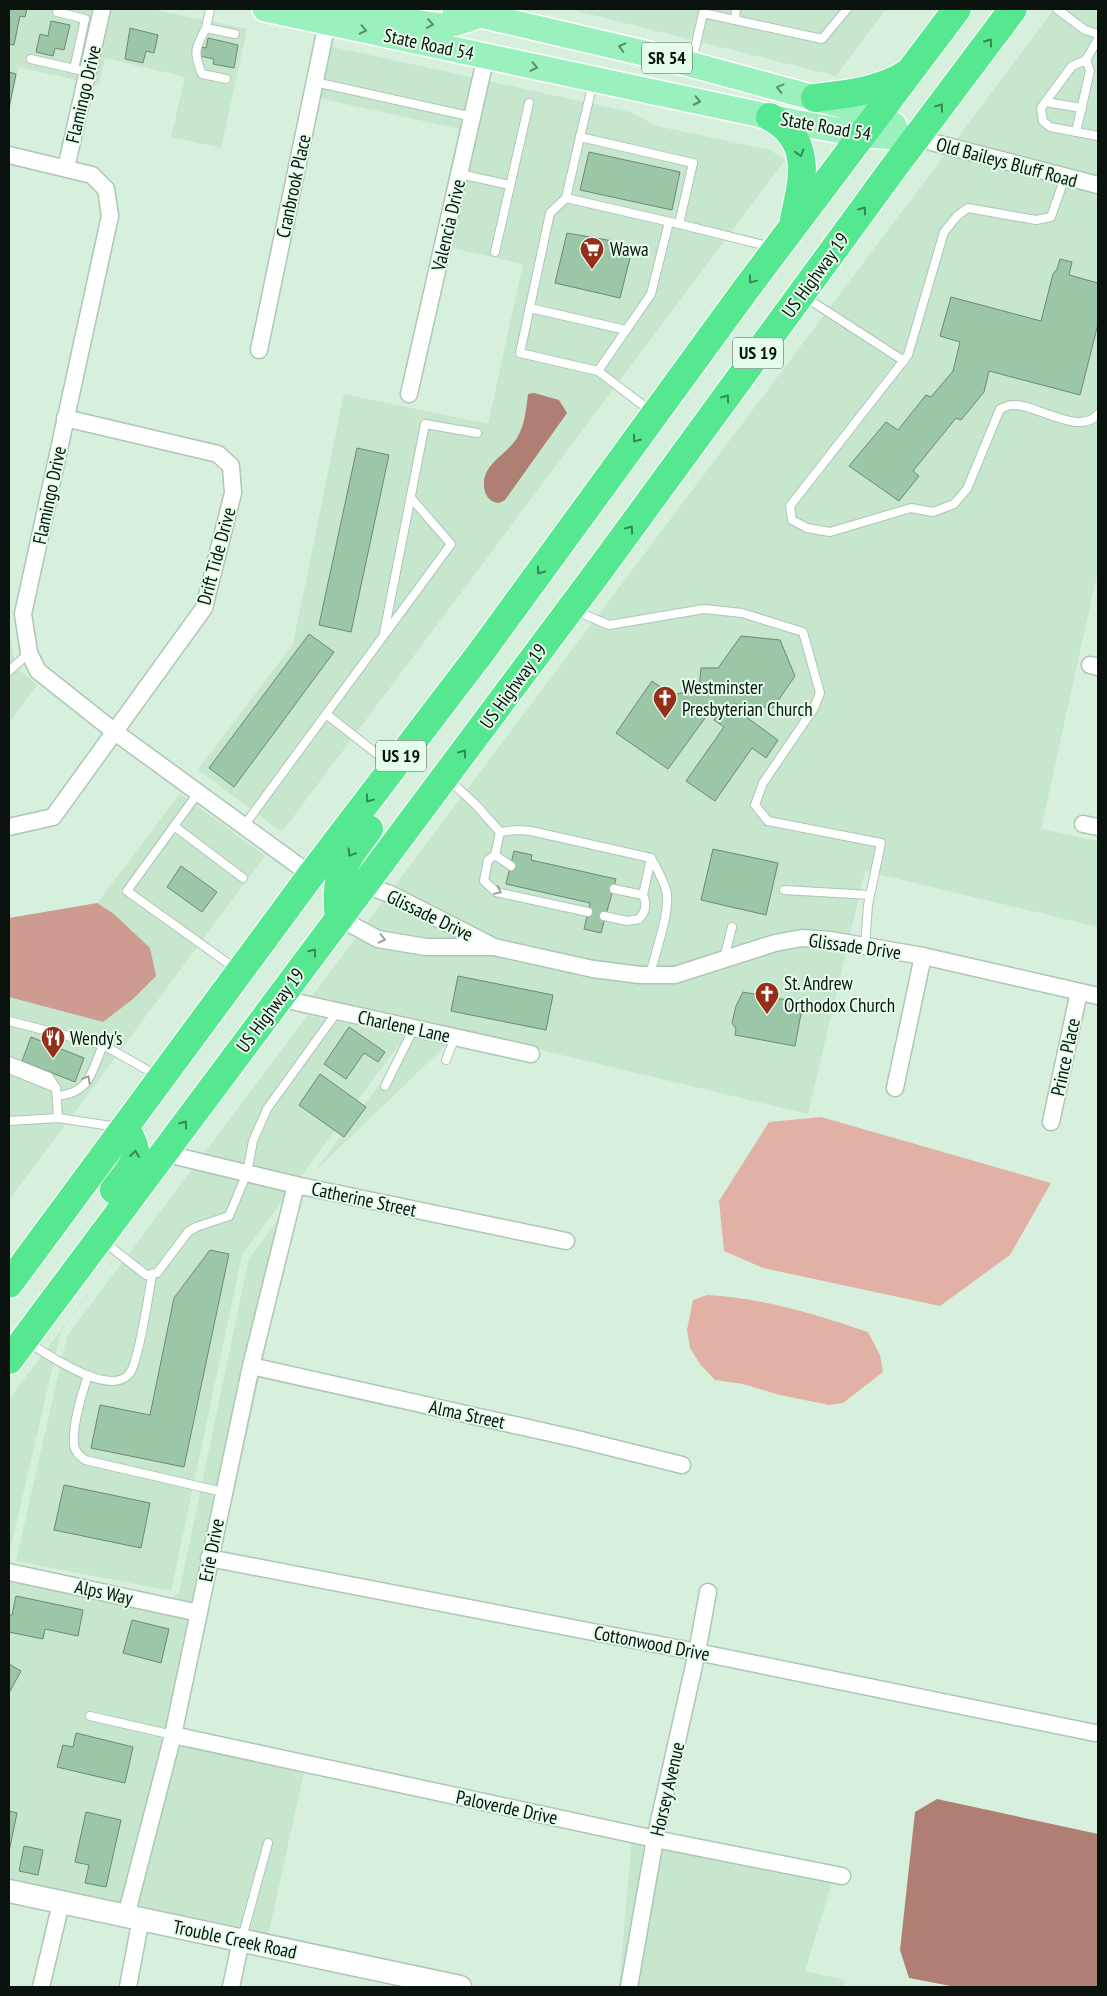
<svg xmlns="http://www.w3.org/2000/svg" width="1107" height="1996" font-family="'PT Sans Narrow',sans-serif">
  <rect width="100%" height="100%" fill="#d7f0dd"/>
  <g fill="#c6e6ce">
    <path d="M9 9H152L247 29 221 148 171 137 185 77 105 58 99 85 19 67 9 114Z"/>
    <path d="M569 9H886L836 76Z"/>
    <path d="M1054 9H1098V570L1041 829 1098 841V927L865 871 808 1114 461 1031 314 1172 411 1042 406 1028 302 1009 61 1331 9 1555V1399Z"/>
    <path d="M315 43 630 112 657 126 770 150 785 160 282 832 198 770 293 644 344 394 488 424 523 264 434 244 459 129 305 95Z"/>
    <path d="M9 629 13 656 20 671 37 685 9 723Z"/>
    <path d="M180 793 265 856 9 1200V997L103 1022 114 914 97 903Z"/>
    <path d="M308 1015 405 1037 242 1255 171 1591 16 1561 67 1336Z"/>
    <path d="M300 1191 235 1489 171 1745 306 1763 268 1936 9 1882V1561L14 1570 169 1600 179 1593 249 1258Z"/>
    <path d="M632 1836 833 1879 805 1971 845 1980 844 1987H619Z"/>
  </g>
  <g fill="#e1b1a6">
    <path d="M821 1117 1051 1183 1010 1255 940 1306 763 1268 724 1251 719 1201 769 1122Z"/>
    <path d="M707 1295C763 1298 816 1314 868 1332L880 1355 883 1372 843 1403 829 1405 780 1395 743 1384 715 1380 700 1364 690 1348 687 1330 693 1300Z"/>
  </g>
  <path fill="#cd9b8f" d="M97 903 114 914 150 948 156 976 133 999 103 1022 9 997V918Z"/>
  <g fill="#b07f74">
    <path d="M534 393 559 400 567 413 505 500 499 503C491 502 488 499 485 492 478 465 506 456 517 438 525 424 526 410 528 394Z"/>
    <path d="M937 1799 1098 1834V1987H956L909 1978 900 1950 915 1812Z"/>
  </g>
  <g fill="#9bc7a8" stroke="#6f8675">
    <path d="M9 9H27L25 17 20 16 14 45 9 44Z"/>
    <path d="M51 21 70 25 64 50 55 48 53 56 36 52 40 34 48 36Z"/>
    <path d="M130 28 158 35 154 53 146 51 143 63 125 59Z"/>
    <path d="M208 38 238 45 234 68 213 64 214 59 200 56 201 47 206 48Z"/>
    <path d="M9 72 16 74 9 108Z"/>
    <path d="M589 152 680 172 672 210 580 190Z"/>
    <path d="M567 233 613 241 610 254 630 258 620 298 555 283Z"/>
    <path d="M1060 259 1072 262 1069 275 1098 283V324L1080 395 989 371 984 392 961 420 956 418 913 471 919 476 899 501 849 466 886 422 898 430 926 395 931 397 953 371 960 342 940 336 951 297 1041 321 1053 274 1057 269Z"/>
    <path d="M357 448 389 455 351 632 319 625Z"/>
    <path d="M309 634 334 652 234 787 209 768Z"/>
    <path d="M741 636 780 640 795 676 773 708 734 704 731 706 778 740 766 758 752 748 715 801 686 781 724 727 714 720 719 713 706 705 692 708 705 718 668 769 616 733 652 681 672 695 699 689 701 668H718Z"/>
    <path d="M713 849 778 863 766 915 701 900Z"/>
    <path d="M514 851 532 855 531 860 616 879 601 933 584 929 590 903 506 884Z"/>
    <path d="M181 866 217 892 202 912 167 887Z"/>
    <path d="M458 976 553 995 546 1030 451 1011Z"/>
    <path d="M743 992 803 1003 795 1046 735 1035 736 1029 732 1023 736 1006Z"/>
    <path d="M349 1027 385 1052 378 1062 364 1053 346 1079 324 1064Z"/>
    <path d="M31 1037 84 1058 75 1082 22 1061Z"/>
    <path d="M320 1074 366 1107 344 1137 299 1105Z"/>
    <path d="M210 1250 229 1254 184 1467 91 1448 100 1405 150 1415 174 1298Z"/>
    <path d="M64 1485 150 1503 141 1548 54 1530Z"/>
    <path d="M16 1596 83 1610 78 1636 45 1629 43 1639 9 1632V1615H12Z"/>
    <path d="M132 1620 169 1629 161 1663 123 1653Z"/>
    <path d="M9 1664 21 1671 9 1693Z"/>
    <path d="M76 1733 133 1747 125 1783 57 1767 63 1745 73 1747Z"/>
    <path d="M9 1811 17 1813 9 1852Z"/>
    <path d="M86 1812 121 1820 106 1887 85 1883 89 1865 75 1862Z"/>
    <path d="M24 1846 43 1850 38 1875 19 1871Z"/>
  </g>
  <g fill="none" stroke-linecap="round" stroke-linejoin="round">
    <defs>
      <g id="lane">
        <path d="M210 9 206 28 235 34"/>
        <path d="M1057 9 1085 30 1098 34"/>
        <path d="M57 12 85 19 74 69"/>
        <path d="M735 20 736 9"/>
        <path d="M206 28C195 48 193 53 202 74L226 79"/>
        <path d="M1098 39 1086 60 1072 66 1041 108 1043 121 1050 127 1098 136"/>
        <path d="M31 59 79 70"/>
        <path d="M692 62 703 13 822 39 847 9"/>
        <path d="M315 82 473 117"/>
        <path d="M1045 102 1082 108"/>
        <path d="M1076 132 1090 71 1086 60"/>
        <path d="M580 137 593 83"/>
        <path d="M460 174 510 185"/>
        <path d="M1065 177 1051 217 1036 220 968 208 957 216 944 232 908 355 790 506 792 520 807 528 830 532 911 508 933 512 954 504 967 489 1000 409C1003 408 1008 405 1012 405 1034 403 1080 437 1098 414"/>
        <path d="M566 198 679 224 693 163 580 137 566 198 550 213 520 353 598 371 652 412"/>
        <path d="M679 224 772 247"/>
        <path d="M495 252 529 103"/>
        <path d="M805 297 904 361"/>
        <path d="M530 308 626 330"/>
        <path d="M598 371 651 294 669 222"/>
        <path d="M574 610 609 625 704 609 742 613 803 632 820 693 814 708 763 783 755 805 768 821 881 843 868 905 865 947"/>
        <path d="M384 633 425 424 477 433"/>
        <path d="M9 671 29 653"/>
        <path d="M326 714 390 764"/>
        <path d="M449 780 476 805 500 832"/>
        <path d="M198 793 127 891 236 969"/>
        <path d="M174 826 243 878"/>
        <path d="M243 827 451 544 411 498"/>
        <path d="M500 832 517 830 531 831 651 858C657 869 665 882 667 894 669 916 655 953 650 975"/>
        <path d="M495 855 500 832"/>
        <path d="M511 866 495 855 488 860 484 881 496 892 588 912"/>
        <path d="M784 890 870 895"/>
        <path d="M643 895 651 858"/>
        <path d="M604 916 627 921 639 919C646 911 647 905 643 895L614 889"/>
        <path d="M724 959 732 927"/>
        <path d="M9 1021 103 1045 158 1076"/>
        <path d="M446 1060 455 1037"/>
        <path d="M9 1061 49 1077 56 1088"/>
        <path d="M9 1069 56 1088 58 1118"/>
        <path d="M385 1086 414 1028"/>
        <path d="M57 1096C90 1093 91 1073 103 1045"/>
        <path d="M9 1121 58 1118 118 1127"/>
        <path d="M103 1241 146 1275 157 1273 188 1232 196 1227 229 1216 247 1173 253 1141 267 1109 337 1012"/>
        <path d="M29 1343C47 1354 111 1399 130 1373 138 1361 149 1294 152 1275"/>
        <path d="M88 1375C82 1394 72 1425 74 1445 75 1452 80 1456 85 1460L223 1492"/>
        <path d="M90 1716 173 1735"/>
        <path d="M242 1938 268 1843"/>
      </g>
      <g id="street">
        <path d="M916 138 1098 185"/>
        <path d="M9 155 92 175 106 189 110 216 23 614 29 653 38 671 115 732 311 875"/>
        <path d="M66 168 102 9"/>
        <path d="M259 350 327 23"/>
        <path d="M409 394 486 56"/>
        <path d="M1090 665 1098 667"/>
        <path d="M1083 824 1098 827"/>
        <path d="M9 827 53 817 204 608 233 493 231 466 218 454 65 418"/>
        <path d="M365 885 390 894 494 947 593 969 640 975H675L775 943 802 938 830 940 923 956 1098 996"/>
        <path d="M339 918 378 939 426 947H492"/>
        <path d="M278 998 531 1054"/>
        <path d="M895 1088 923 956"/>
        <path d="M1051 1122 1079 992"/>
        <path d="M163 1153 296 1185 566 1241"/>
        <path d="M251 1366 573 1438 682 1465"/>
        <path d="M209 1558 697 1652 1095 1733"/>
        <path d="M9 1572 199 1613"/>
        <path d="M173 1735 655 1839 842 1876"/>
        <path d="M126 1916 173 1735 251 1366 296 1185"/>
        <path d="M41 1987 61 1903"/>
        <path d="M128 1987 141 1918"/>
        <path d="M231 1987 241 1940"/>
        <path d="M629 1987 655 1839 697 1652 708 1592"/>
      </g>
      <path id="secondary" d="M9 1891 460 1987"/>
      <g id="primary">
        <path d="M265 9 799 123 863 135 916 138"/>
        <path d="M455 9 682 62 877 115 894 125"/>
        <path d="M320 17C350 0 401 22 434 25 450 27 466 20 480 15"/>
      </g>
      <g id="highway">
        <path d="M815 98C846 94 881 91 908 73"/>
        <path d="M770 117C813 140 803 179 794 219"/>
        <path d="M339 918C333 876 345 861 369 829"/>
        <path d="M114 1190C133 1165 145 1158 125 1128"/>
        <path d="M9 1284 311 875 482 651 746 289 957 9"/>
        <path d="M9 1360 601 568 892 170 1013 9"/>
      </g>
    </defs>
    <use href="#lane" stroke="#aec6b5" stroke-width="10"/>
    <use href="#street" stroke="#aec6b5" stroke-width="19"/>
    <use href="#secondary" stroke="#aec6b5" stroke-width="25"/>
    <use href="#primary" stroke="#fff" stroke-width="28"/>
    <use href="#highway" stroke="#fff" stroke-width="30"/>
    <use href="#lane" stroke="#fff" stroke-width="8"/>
    <use href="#street" stroke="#fff" stroke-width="16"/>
    <use href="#secondary" stroke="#fff" stroke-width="22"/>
    <use href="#primary" stroke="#9af1bd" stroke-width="25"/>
    <use href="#highway" stroke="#56e891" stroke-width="28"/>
  </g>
  <defs><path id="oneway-chevron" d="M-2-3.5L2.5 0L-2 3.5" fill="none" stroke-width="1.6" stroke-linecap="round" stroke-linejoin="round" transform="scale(1.25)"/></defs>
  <g stroke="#598d6d">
    <use href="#oneway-chevron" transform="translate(430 24) rotate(8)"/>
    <use href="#oneway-chevron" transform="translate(363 30) rotate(12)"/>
    <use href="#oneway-chevron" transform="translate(622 47) rotate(-166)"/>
    <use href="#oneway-chevron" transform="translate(534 67) rotate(12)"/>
    <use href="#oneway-chevron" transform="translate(780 88) rotate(-165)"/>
    <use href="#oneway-chevron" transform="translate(697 101) rotate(12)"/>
  </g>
  <g stroke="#385">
    <use href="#oneway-chevron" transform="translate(989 42) rotate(-54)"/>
    <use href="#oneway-chevron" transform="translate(940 107) rotate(-53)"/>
    <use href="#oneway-chevron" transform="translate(800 153) rotate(73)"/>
    <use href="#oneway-chevron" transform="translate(863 210) rotate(-54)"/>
    <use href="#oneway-chevron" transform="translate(752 280) rotate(127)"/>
    <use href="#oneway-chevron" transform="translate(726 398) rotate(-54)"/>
    <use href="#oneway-chevron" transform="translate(636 439) rotate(126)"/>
    <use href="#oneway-chevron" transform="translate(630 529) rotate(-54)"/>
    <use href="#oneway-chevron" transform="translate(540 571) rotate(126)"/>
    <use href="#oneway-chevron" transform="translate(463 753) rotate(-54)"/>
    <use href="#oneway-chevron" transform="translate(369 799) rotate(127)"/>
    <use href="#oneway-chevron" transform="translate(351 853) rotate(123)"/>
    <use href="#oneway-chevron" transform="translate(313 952) rotate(-53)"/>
    <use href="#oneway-chevron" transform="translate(184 1124) rotate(-54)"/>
    <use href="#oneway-chevron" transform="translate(135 1154) rotate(-84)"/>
  </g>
  <g stroke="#9da09e">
    <use href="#oneway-chevron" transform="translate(498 891) rotate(26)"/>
    <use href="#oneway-chevron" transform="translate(382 939) rotate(14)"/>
    <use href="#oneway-chevron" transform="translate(87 1079) rotate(-60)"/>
  </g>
  <defs>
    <symbol id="supermarket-pin" viewBox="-11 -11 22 30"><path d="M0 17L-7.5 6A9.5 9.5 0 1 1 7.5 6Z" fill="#972e19" stroke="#e4fdea"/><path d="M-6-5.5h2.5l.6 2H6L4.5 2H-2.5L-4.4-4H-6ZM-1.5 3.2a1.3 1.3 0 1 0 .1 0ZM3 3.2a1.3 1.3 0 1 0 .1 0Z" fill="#fff"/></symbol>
    <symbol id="church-pin" viewBox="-11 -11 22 30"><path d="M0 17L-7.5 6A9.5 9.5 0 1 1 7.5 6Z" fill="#972e19" stroke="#e4fdea"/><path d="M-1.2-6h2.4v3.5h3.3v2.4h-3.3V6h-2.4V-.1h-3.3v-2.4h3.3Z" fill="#fff"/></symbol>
    <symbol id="restaurant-pin" viewBox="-11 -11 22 30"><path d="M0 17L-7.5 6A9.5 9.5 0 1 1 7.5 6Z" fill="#972e19" stroke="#e4fdea"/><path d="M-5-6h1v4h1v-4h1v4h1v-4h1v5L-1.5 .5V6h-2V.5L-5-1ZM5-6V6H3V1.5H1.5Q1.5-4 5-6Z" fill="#fff"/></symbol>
  </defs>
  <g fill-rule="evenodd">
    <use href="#supermarket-pin" x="578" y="235" width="28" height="38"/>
    <use href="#church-pin" x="651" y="684" width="28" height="38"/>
    <use href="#church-pin" x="753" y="980" width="28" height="38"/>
    <use href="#restaurant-pin" x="39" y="1024" width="28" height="38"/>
  </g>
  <g text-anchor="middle" stroke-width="4" stroke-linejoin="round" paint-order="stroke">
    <g fill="#e4fdea" stroke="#4b584f" stroke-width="1">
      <rect x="642" y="42.5" width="50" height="31" rx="4"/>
      <rect x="733" y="337.5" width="50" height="31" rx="4"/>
      <rect x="376" y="740.5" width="50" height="31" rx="4"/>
    </g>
    <g font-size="18" font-weight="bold" fill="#09120c">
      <text x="667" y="64">SR 54</text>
      <text x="758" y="359">US 19</text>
      <text x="401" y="762">US 19</text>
    </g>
    <g font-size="19" fill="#09120c" stroke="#e4fdea">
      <text transform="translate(429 44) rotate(12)" y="7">State Road 54</text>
      <text transform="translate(83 94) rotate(-77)" y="7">Flamingo Drive</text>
      <text transform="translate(826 126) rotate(10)" y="7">State Road 54</text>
      <text transform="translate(1007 162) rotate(15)" y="7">Old Baileys Bluff Road</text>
      <text transform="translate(293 186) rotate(-78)" y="7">Cranbrook Place</text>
      <text transform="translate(448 225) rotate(-77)" y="7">Valencia Drive</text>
      <text transform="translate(815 275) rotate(-54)" y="7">US Highway 19</text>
      <text transform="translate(49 495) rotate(-78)" y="7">Flamingo Drive</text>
      <text transform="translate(216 556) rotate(-75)" y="7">Drift Tide Drive</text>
      <text transform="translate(513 686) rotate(-54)" y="7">US Highway 19</text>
      <text transform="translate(430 915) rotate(26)" y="7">Glissade Drive</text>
      <text transform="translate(855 946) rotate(8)" y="7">Glissade Drive</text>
      <text transform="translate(270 1010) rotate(-53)" y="7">US Highway 19</text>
      <text transform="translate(404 1026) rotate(12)" y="7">Charlene Lane</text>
      <text transform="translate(1065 1057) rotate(-78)" y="7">Prince Place</text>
      <text transform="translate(364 1199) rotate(12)" y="7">Catherine Street</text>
      <text transform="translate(467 1414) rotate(12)" y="7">Alma Street</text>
      <text transform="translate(211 1550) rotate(-79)" y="7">Erie Drive</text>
      <text transform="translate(104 1592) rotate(12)" y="7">Alps Way</text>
      <text transform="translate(652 1643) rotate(11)" y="7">Cottonwood Drive</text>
      <text transform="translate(667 1789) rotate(-77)" y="7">Horsey Avenue</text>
      <text transform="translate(507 1807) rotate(12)" y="7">Paloverde Drive</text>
      <text transform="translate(235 1939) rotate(12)" y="7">Trouble Creek Road</text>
    </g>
    <g font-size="19" fill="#09120c" stroke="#e4fdea" text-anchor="start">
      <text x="610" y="256">Wawa</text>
      <text x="682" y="694">Westminster<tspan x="682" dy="22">Presbyterian Church</tspan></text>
      <text x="784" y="990">St. Andrew<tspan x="784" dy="22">Orthodox Church</tspan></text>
      <text x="70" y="1045">Wendy's</text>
    </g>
  </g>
  <rect width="1107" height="1996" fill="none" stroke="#09120c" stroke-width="20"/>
</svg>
